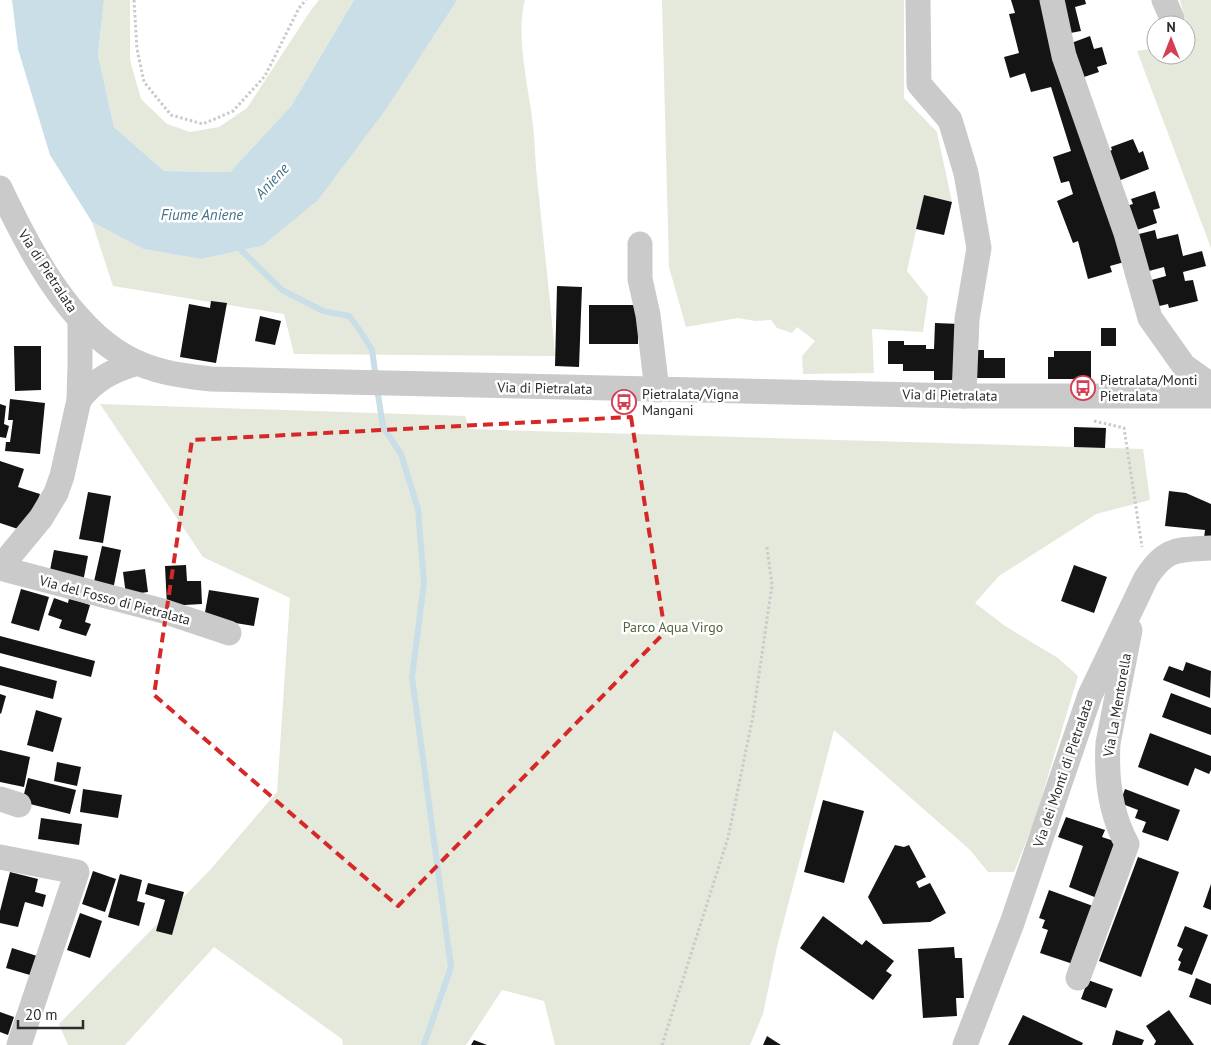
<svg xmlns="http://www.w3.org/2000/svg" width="1211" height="1045" font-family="'PT Sans',sans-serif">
  <rect width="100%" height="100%" fill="#fff"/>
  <g fill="#e4e9db">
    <path d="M104 0H130V60L141 99 167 124 190 132 219 127 247 108 311 10 319 0H354L291 106 230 172 164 171 114 127 98 55Z"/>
    <path d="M457 0H525C515 34 529 89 533 125 535 142 535 160 537 178 543 237 550 296 555 356L294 354 284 314 113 286 92 222 143 249 201 259 262 246Z"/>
    <path d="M662 0H904V98L937 132 952 202 924 195 907 271 928 297 923 332 872 329 874 373 803 374 802 356 815 341 797 327 792 333 777 328 771 320 755 321 738 318 686 327 669 267Z"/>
    <path d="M1180 0H1211V248L1137 51 1156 48V55H1186V44L1192 42Z"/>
    <path d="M100 404 465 416 470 429 1143 449 1150 500 1096 514 999 576 975 603 1005 626 1058 658 1078 676 1036 816 1014 872H988L970 850 834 730 777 947 763 1014 750 1045H555L544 1001 502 990 466 1045H343L342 1039 214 947 125 1045H68L59 1024 210 870 277 792 290 598 203 557Z"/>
  </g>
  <path fill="#c9dee7" d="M12 0H104L98 55 114 127 164 171 230 172 291 106 354 0H457L386 109 318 200 262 246 201 259 143 249 92 222 50 155 18 49Z"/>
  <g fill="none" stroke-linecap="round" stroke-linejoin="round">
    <g stroke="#c9dee7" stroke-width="6">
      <path d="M242 251 282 290 323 311 349 316 359 329 372 350 376 378"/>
      <path d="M377 388 383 427 401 454 418 509 424 583 412 677 451 967 424 1045"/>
    </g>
  </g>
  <g fill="#141414">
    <path d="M1011 0H1046L1128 261 1110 266 1112 272 1088 279 1078 241 1073 243 1057 201 1073 194 1069 181 1061 183 1053 157 1071 151 1051 87 1031 92 1025 73 1010 78 1004 57 1019 53 1009 14 1015 13Z"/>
    <path d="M1057 0H1085L1086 4 1075 7 1081 31 1065 34Z"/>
    <path d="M1090 36 1094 49 1102 47 1107 64 1097 67 1099 72 1078 79 1066 45Z"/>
    <path d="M1133 139 1139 153 1143 151 1149 169 1113 183 1103 154 1112 150 1111 147Z"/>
    <path d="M1155 191 1160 208 1153 210 1157 223 1137 230 1126 206 1133 204 1131 199Z"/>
    <path d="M924 195 952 202 944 235 916 229Z"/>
    <path d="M1155 230 1157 239 1178 234 1183 256 1202 251 1206 266 1183 272 1185 281 1193 280 1198 301 1169 308 1168 304 1155 307 1148 281 1166 276 1164 267 1145 272 1135 235Z"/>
    <path d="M557 286 582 287 579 367 555 366Z"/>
    <path d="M211 301 227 303 216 363 180 357 189 304 210 308Z"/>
    <rect x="589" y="305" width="49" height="39"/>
    <path d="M260 316 281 321 275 345 255 341Z"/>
    <path d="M935 323 960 324 959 380H934V371H903V364H888V341H904V345H926V349H934Z"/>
    <rect x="1101" y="328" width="15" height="18"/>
    <path d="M14 346H41V390L15 391Z"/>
    <path d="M974 350H984V358H1005V378H974Z"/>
    <path d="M1054 351H1091V379H1048V357H1054Z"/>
    <path d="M10 399 45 403 40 454 5 451 6 442H10L13 420H8Z"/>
    <path d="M0 404 6 406 4 424 9 426 6 438 0 437Z"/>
    <path d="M1074 427 1106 428 1105 448 1074 447Z"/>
    <path d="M0 461 24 469 18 487 40 494 27 532 0 523Z"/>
    <path d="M1169 491 1186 493 1211 504V539L1204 538 1205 530 1165 526Z"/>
    <path d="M88 492 111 496 103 543 79 539Z"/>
    <path d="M102 546 121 550 113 590 93 586Z"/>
    <path d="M54 550 88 556 83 582 49 575Z"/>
    <path d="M186 565 187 581H201L202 604 167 606 165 566Z"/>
    <path d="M1074 565 1107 577 1094 613 1061 601Z"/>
    <path d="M145 569 148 592 126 595 123 572Z"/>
    <path d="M21 589 49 597 39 631 11 623Z"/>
    <path d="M209 590 259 598 254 626 204 618Z"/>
    <path d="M54 598 68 603 69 598 90 605 85 622 91 624 86 636 59 628 62 620 48 615Z"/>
    <path d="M0 636 95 661 91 677 0 653Z"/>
    <path d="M1186 662 1211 671 1210 698 1163 680 1169 666 1183 671Z"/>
    <path d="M0 666 57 681 53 699 0 685Z"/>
    <path d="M1171 693 1211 708V735L1162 717Z"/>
    <path d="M0 694 6 696 1 714 0 713Z"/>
    <path d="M36 710 62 718 53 752 27 745Z"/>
    <path d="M1150 733 1211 756V770L1209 774 1195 768 1188 786 1138 767Z"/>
    <path d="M0 750 30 757 24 787 0 782Z"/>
    <path d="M57 762 81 767 77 786 54 781Z"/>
    <path d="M28 778 76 790 70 814 22 802Z"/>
    <path d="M83 789 122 795 118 818 80 812Z"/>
    <path d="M1125 789 1180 810 1168 841 1142 832 1146 822 1135 818 1138 810 1120 803Z"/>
    <path d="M823 800 864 811 844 883 804 872Z"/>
    <path d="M1066 817 1105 830 1102 837 1117 842 1097 898 1069 887 1083 846 1058 837Z"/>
    <path d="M41 818 82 824 79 845 38 839Z"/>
    <path d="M895 845 904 847 909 845 926 877 916 882 919 888 930 883 946 913 930 922 883 924 868 897Z"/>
    <path d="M1138 857 1179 872 1141 977 1099 961Z"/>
    <path d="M93 871 116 879 105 912 82 904Z"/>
    <path d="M10 872 38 879 35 892 46 895 43 907 25 902 18 927 0 923V911Z"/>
    <path d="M120 874 142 880 137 901 145 903 139 926 108 917Z"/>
    <path d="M148 883 184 892 172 935 156 931 165 900 145 894Z"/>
    <path d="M1211 884V910L1203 907Z"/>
    <path d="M1049 890 1093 906 1073 964 1040 953 1048 930 1042 928 1045 920 1039 918Z"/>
    <path d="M80 913 102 921 90 958 67 950Z"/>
    <path d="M823 916 862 945 866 940 894 961 886 971 892 975 873 1000 800 948Z"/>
    <path d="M1185 926 1208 935 1192 975 1178 970 1181 962 1178 960 1183 949 1177 946Z"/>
    <path d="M954 947 955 958H962L964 998H956L957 1016 923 1018 918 949Z"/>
    <path d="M12 948 37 956 30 975 6 968Z"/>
    <path d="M1196 978 1211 984V1005L1189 997Z"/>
    <path d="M1088 980 1113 989 1106 1008 1081 999Z"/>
    <path d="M1169 1010 1194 1045H1154L1156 1041 1146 1026Z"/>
    <path d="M0 1012 14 1017 8 1035 0 1032Z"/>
    <path d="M1023 1015 1083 1043 1082 1045H1008Z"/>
    <path d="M1116 1030 1144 1040 1142 1045H1112Z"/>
    <path d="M767 1036 781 1045H763Z"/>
    <path d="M474 1040 487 1045H471Z"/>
  </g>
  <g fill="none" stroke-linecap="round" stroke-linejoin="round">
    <g stroke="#cacaca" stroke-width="3" stroke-dasharray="2.5 2.5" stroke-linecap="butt">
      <path d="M134 0 137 49 144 82 171 115 203 124 233 111 265 76 299 8 306 0"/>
      <path d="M1094 421 1124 428 1142 547"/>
      <path d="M662 1045 728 838 753 716 772 585 767 547"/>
    </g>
    <g stroke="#cacaca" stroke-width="25">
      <path d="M918 0 919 84 950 120 966 173 979 248 967 319 964 396"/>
      <path d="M1052 0 1064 56 1126 233 1150 318 1184 366 1211 385"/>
      <path d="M1164 0 1172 18"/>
      <path d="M0 188C28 247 67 324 126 357 152 372 182 376 211 379L964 396H1211"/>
      <path d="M640 244V279L648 315 657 390"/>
      <path d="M79 400C94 380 113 370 138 363"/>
      <path d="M0 563 8 558 41 518 56 493 62 476 79 400 80 365V319"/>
      <path d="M0 568 163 611 229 633"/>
      <path d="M0 799 19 805"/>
      <path d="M0 857 77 872 19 1045"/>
      <path d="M1078 978 1127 844C1110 813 1106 779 1108 743L1130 630"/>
      <path d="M965 1045 1012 923 1090 695 1146 578C1166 547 1177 550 1211 548"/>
    </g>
  </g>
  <path fill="none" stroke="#d62828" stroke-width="4" stroke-dasharray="10 6" stroke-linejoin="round" d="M631 417 665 632 398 906 154 695 192 440Z"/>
  <defs>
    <symbol id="bus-ring" viewBox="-11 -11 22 22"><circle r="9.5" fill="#fff" stroke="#d43f56" stroke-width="1.5"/><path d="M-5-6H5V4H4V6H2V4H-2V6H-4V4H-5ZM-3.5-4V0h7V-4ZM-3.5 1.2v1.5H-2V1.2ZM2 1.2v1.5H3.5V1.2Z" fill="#d43f56"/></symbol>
  </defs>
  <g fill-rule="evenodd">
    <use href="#bus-ring" x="1069" y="374" width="28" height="28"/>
    <use href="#bus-ring" x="610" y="388" width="28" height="28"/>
  </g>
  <g text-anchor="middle" stroke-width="5" stroke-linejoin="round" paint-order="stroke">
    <g font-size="14" fill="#2d2d2d" stroke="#fff">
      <text transform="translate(48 271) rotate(57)" y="5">Via di Pietralata</text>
      <text transform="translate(545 388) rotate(1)" y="5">Via di Pietralata</text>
      <text transform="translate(950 395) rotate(1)" y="5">Via di Pietralata</text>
      <text transform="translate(115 600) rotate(15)" y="5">Via del Fosso di Pietralata</text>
      <text transform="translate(1117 705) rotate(-80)" y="5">Via La Mentorella</text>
      <text transform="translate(1063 773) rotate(-71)" y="5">Via dei Monti di Pietralata</text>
    </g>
    <g font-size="14" fill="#2d2d2d" stroke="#fff" text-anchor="start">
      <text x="1100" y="385">Pietralata/Monti<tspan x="1100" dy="16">Pietralata</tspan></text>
      <text x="642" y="399">Pietralata/Vigna<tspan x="642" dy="16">Mangani</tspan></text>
    </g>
    <g font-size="14" fill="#53643f" stroke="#fff">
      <text x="673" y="632">Parco Aqua Virgo</text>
    </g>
    <g font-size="15" font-style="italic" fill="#437286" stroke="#fff">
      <text transform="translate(272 181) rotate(-47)" y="5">Aniene</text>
      <text x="202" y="220">Fiume Aniene</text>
    </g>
  </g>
  <g transform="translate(1171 40)"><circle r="24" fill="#ffffff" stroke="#ababab"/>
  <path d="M0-4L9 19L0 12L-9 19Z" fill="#d43f56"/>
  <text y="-8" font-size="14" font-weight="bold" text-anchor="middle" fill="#2d2d2d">N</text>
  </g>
  <path d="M18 1020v8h65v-8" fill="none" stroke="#2d2d2d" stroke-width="2.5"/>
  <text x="25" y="1020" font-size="15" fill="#2d2d2d" stroke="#ffffff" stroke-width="4" paint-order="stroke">20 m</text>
</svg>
